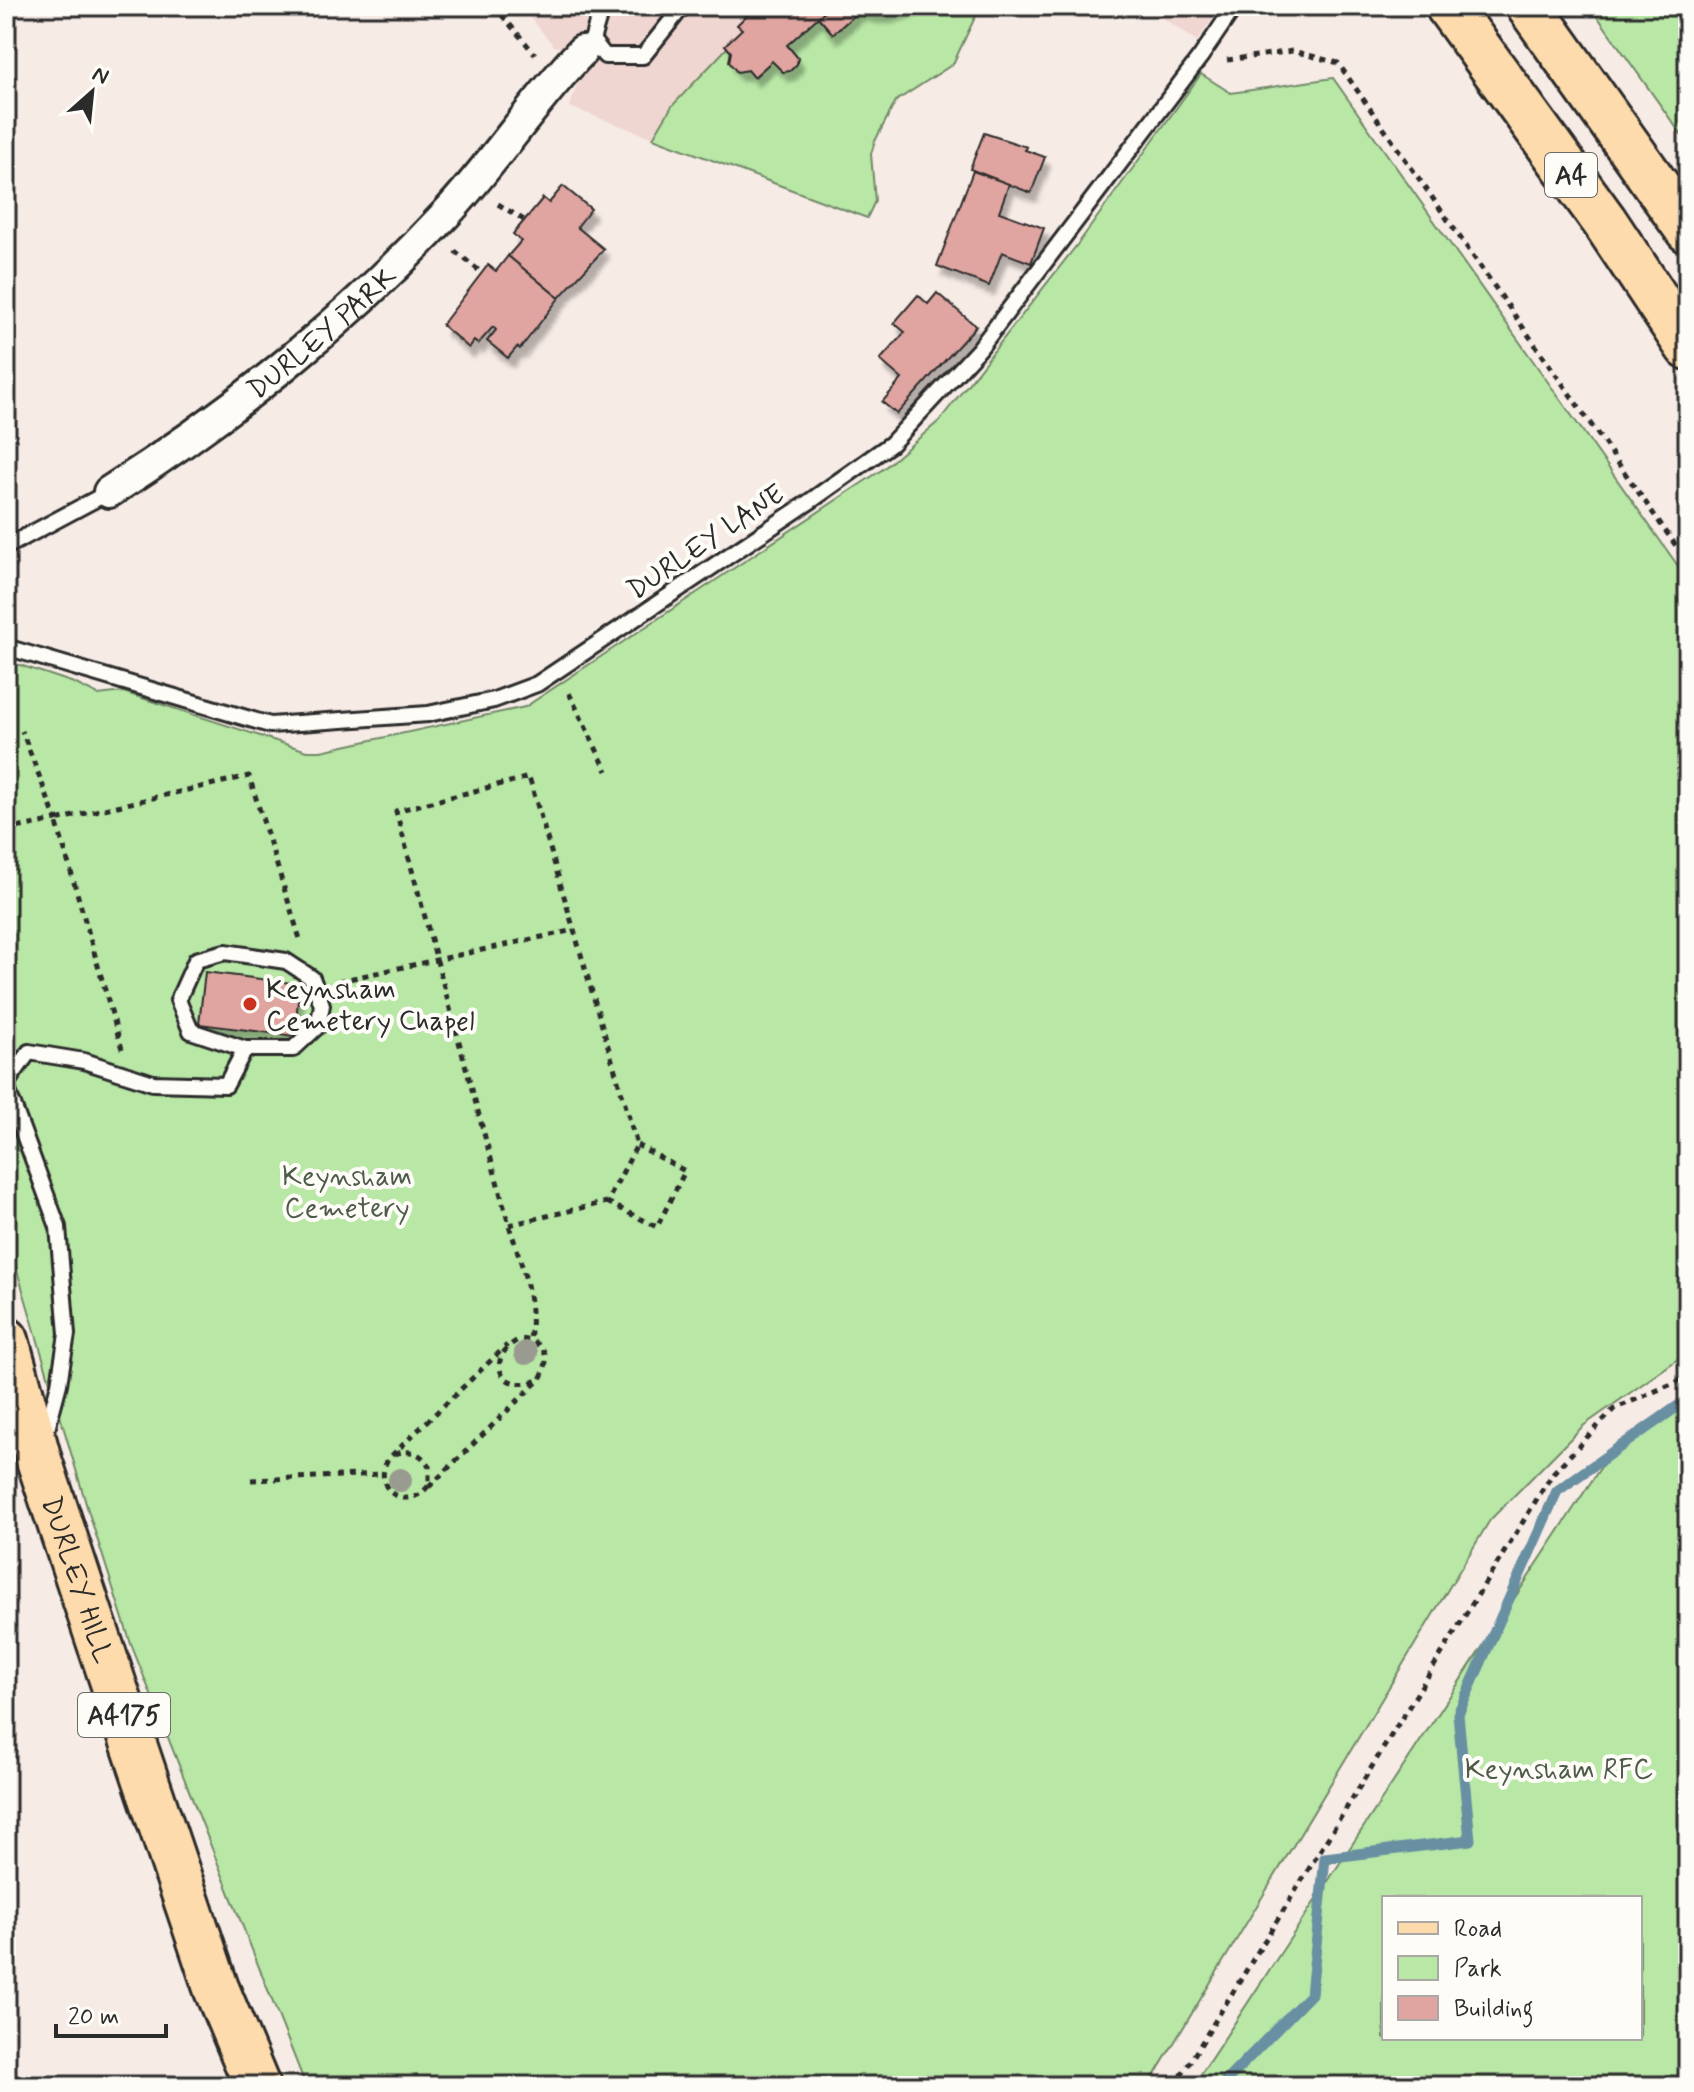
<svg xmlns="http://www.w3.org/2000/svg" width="1694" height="2092" font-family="Mynerve,sans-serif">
  <defs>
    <filter id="shadow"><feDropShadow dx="5" dy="9" stdDeviation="2" flood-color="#0004"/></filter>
  </defs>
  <rect width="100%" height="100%" fill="#f7ebe6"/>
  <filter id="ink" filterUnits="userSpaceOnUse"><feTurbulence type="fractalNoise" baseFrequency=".0125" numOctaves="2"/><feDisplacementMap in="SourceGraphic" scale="16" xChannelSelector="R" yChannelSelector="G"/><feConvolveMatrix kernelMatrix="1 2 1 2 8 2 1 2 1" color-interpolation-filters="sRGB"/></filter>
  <g filter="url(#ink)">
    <g fill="#f0d6d1">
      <path d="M520 6H979L953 64 896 101 875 141 871 154 875 201 867 218 570 107 583 64 582 51 554 46Z"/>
      <path d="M1144 6H1222L1197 41Z"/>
    </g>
    <g fill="#b8e7a6" stroke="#728968" stroke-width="2" fill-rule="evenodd">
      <path d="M913 6H974L978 11 953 64 896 101 875 141 871 154 875 201 867 218 653 138 672 106 727 48 731 52 729 62 737 72 748 70 755 77 772 61 783 72C792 71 796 67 798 58L787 45 818 17 833 34 859 11C879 16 895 14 913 6Z"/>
      <path d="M1590 6H1688V144Z"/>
      <path d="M1201 74 1231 93 1333 78 1688 580V1352L1583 1426 1490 1520 1148 2086H306L131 1644 87 1507 6 1233V664L20 665 74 683 98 695 123 692 307 751H321L525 707 883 469 939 421 1080 241Z"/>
      <path d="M1688 1406V2086H1193L1616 1444ZM1640 1898V2038H1384V1898Z"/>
    </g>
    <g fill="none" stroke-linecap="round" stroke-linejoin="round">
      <path stroke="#688fa2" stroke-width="11" d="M1221 2086 1311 1994 1325 1858 1470 1840 1458 1714 1557 1491 1688 1399"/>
    </g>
    <g fill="#e0a5a0" stroke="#2b2b2b" stroke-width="2" filter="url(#shadow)">
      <path d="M756 6H818L824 12 787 45 798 58 797 64 790 71 783 72 772 61 754 77 748 70 737 72 729 62 731 52 725 45 742 29 737 25Z"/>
      <path d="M818 6H913L887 14H872L859 11 833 34 818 17 824 12Z"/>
      <path d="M984 133 1027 147 1025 150 1045 157 1031 193 970 169Z"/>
      <path d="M973 171 1009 184 999 212 1044 228 1031 263 1002 252 989 286 937 266Z"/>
      <path d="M563 186 591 209 577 227 604 249 559 298 508 256 521 241 513 234 543 198 549 203Z"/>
      <path d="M508 256 559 298 520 349 517 347 508 358 487 341 496 330 493 327 478 344 474 341 469 348 442 325 488 265 496 271Z"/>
      <path d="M937 293 976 326 897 414 882 402 902 379 880 360 905 332 894 323 918 295 928 304Z"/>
      <path d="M205 972 300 984 294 1036 199 1024Z"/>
    </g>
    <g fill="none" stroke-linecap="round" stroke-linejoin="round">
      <defs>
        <g id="service">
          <path d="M592 40 605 56H643L683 6"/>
          <path d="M588 45 592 40 602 6"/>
          <path d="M6 547 109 492"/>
          <path d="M6 647 270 725 428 714 494 700 537 684 809 502 891 444 979 349 1201 56 1235 6"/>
          <path d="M225 952 286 961 312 978 322 1005 318 1026 293 1049H245L191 1031 178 1000 196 960Z"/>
          <path d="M6 1084 29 1052 84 1061 153 1083 226 1085 245 1049"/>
          <path d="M6 1086 58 1227 67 1334 59 1384 46 1433"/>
        </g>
        <g id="minor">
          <path id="s1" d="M109 492C230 415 349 319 446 214 494 163 533 102 582 51"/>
        </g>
        <g id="primary">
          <path id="s2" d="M6 1340 39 1460 91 1617 216 1988 257 2086"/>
        </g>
        <g id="trunk">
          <path d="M1448 6 1605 222 1688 347"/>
          <path d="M1529 6 1688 230"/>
        </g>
      </defs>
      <use href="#service" stroke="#2b2b2b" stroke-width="20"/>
      <use href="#minor" stroke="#2b2b2b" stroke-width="36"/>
      <use href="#primary" stroke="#2b2b2b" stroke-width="50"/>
      <use href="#trunk" stroke="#2b2b2b" stroke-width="50"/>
      <g stroke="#2b2b2b" stroke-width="5" stroke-dasharray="6 6" stroke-linecap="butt">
        <path d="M494 6 535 54"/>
        <path d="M1227 60 1293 51 1338 63 1688 563"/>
        <path d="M498 204 524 220"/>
        <path d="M455 251 482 273"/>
        <path d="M569 693 607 771"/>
        <path d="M6 830 56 820 22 731"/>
        <path d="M339 981 574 930"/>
        <path d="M122 1049 56 820 249 776 300 939"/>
        <path d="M607 1202 657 1227 685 1171 637 1145"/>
        <path d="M509 1225 607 1202 637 1145 529 777 396 811 509 1225C521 1263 536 1300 530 1340"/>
        <path d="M395 1454C409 1449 421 1452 429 1466V1485C408 1514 370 1490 388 1459L507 1345"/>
        <path d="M251 1480 382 1474"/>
        <path d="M429 1487 540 1379C552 1358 546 1341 520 1339 483 1357 500 1397 540 1379"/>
        <path d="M1175 2086 1553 1473 1614 1409 1688 1377"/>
      </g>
      <use href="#service" stroke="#fdfcf7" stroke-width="14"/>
      <use href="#minor" stroke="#fdfcf7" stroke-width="30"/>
      <use href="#primary" stroke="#fedbac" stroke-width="44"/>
      <use href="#trunk" stroke="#fedbac" stroke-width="44"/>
    </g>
    <g fill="#9a9b90">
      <circle cx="526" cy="1353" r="12"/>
      <circle cx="400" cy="1480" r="12"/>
    </g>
  </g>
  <circle fill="#c8321e" stroke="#fdfcf7" stroke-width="3" cx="250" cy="1004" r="8"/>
  <g text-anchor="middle" stroke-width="8" stroke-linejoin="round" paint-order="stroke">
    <g fill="#fdfcf7" stroke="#6a6a68" stroke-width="2">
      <rect x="1545" y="153" width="52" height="44" rx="6"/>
      <rect x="78" y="1693" width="92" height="44" rx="6"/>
    </g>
    <g font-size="26" font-weight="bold" fill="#2b2b2b">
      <text x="1571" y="184">A4</text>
      <text x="124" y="1724">A4175</text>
    </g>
    <g font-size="28" fill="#2b2b2b" stroke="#fdfcf7">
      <text dy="10" stroke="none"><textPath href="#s1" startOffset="266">DURLEY PARK</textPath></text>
      <text transform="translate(705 541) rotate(-34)" y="10">DURLEY LANE</text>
      <text dy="10" stroke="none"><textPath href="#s2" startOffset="250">DURLEY HILL</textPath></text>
    </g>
    <g font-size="28" fill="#2b2b2b" stroke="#fdfcf7" text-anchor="start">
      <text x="266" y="998">Keynsham<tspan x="266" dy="32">Cemetery Chapel</tspan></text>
    </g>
    <g font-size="28" fill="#4e5a4a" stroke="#fdfcf7">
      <text x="347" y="1185">Keynsham<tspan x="347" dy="32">Cemetery</tspan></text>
      <text x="1559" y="1778">Keynsham RFC</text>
    </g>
  </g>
  <rect width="1694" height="2092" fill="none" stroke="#fdfcf7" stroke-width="32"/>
  <rect x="16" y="16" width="1662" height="2060" fill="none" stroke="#2b2b2b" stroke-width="3" filter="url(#ink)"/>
  <rect x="1382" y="1896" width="260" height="144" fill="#fdfcf7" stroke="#a9a8a5" stroke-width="2"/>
  <rect x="1398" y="1922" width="40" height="12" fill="#fedbac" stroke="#a9a8a5" stroke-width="2"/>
  <text x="1454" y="1936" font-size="24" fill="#2b2b2b">Road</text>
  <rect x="1398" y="1956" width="40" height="24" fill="#b8e7a6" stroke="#a9a8a5" stroke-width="2"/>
  <text x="1454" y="1976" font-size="24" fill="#2b2b2b">Park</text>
  <rect x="1398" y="1996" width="40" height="24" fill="#e0a5a0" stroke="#a9a8a5" stroke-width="2"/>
  <text x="1454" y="2016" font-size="24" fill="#2b2b2b">Building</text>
  <g transform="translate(92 92) rotate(27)" stroke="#fdfcf7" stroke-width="6" paint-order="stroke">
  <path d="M0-6L14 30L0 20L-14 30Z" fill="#2b2b2b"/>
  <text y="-12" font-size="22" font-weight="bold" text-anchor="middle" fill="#2b2b2b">N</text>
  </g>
  <path d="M56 2024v12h110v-12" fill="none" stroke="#2b2b2b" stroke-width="4"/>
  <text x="68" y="2024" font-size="24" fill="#2b2b2b" stroke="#fdfcf7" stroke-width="6" paint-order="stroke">20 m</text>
</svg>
